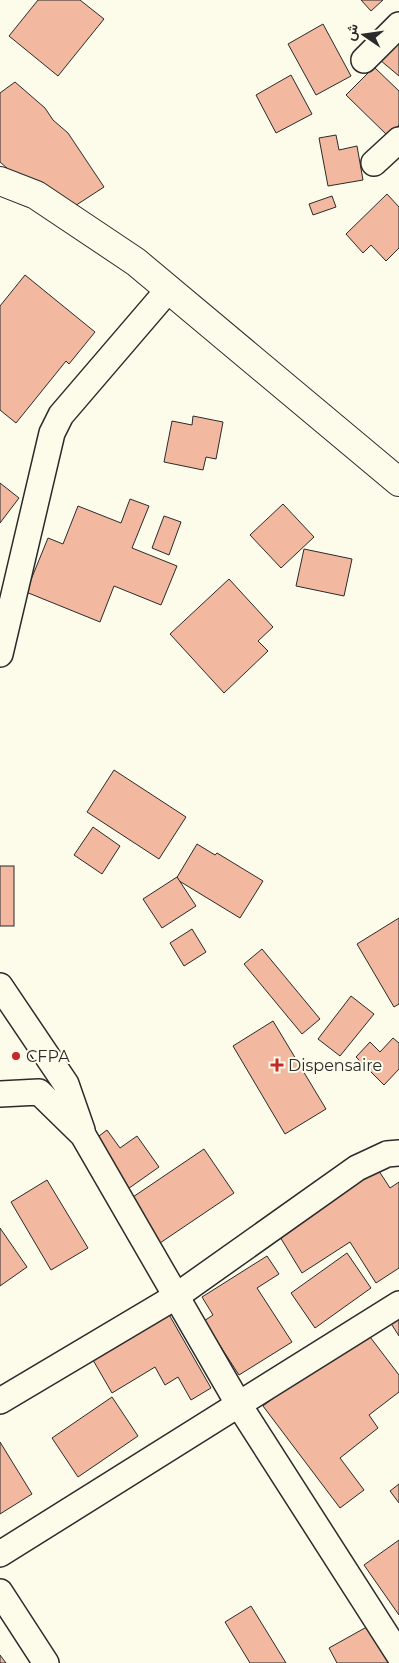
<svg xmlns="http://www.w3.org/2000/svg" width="399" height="1663" font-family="Montserrat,Vazirmatn,sans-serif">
  <rect width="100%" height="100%" fill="#fdfbea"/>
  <g fill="#f2b8a0" stroke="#2b2b2b">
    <path d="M38 0H80L104 19 58 76 9 36Z"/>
    <path d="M361 0H383L371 11Z"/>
    <path d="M323 24 351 76 316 95 288 44Z"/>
    <path d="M399 37V76L380 60Z"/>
    <path d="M374 67 399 91V125L388 136 346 95Z"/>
    <path d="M291 75 312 114 276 133 256 95Z"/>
    <path d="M15 82 45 108 53 120 68 133 104 187 61 215 0 162V93Z"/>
    <path d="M336 135 339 150 357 146 363 180 328 186 319 138Z"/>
    <path d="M387 194 399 207V248L386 261 371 245 363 253 346 234Z"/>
    <path d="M332 196 336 207 313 215 309 204Z"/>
    <path d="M25 275 95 332 69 364 66 361 16 423 0 410V306Z"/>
    <path d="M193 416 223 422 216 459 206 457 203 470 164 462 172 421 192 425Z"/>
    <path d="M0 483 19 498 0 523Z"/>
    <path d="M130 499 149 506 132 548 177 566 161 605 114 586 100 622 26 592 48 538 63 544 78 506 121 523Z"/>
    <path d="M283 504 314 537 281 568 250 535Z"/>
    <path d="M164 516 181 522 169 555 152 548Z"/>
    <path d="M304 549 352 559 344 596 296 586Z"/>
    <path d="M229 579 273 627 258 641 268 651 224 693 170 634Z"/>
    <path d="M114 770 186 817 159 859 87 812Z"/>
    <path d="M93 827 120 846 102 874 74 855Z"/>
    <path d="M197 844 215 855 217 853 263 881 240 918 176 879Z"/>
    <rect x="0" y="866" width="14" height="60"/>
    <path d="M177 877 196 906 162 928 143 899Z"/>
    <path d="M399 918V1004L394 1007 357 944Z"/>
    <path d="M192 929 206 952 184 966 170 943Z"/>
    <path d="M262 949 320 1019 302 1034 244 964Z"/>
    <path d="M351 996 374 1014 340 1056 318 1039Z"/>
    <path d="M273 1021 326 1109 285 1134 233 1046Z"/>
    <path d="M393 1038 399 1043V1069L384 1085 356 1057 370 1042 380 1052Z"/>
    <path d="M107 1130 120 1148 137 1136 159 1167 125 1191 91 1142Z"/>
    <path d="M204 1149 234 1193 160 1243 130 1199Z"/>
    <path d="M377 1168 390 1188 399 1182V1268L376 1283 350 1242 302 1273 277 1232Z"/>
    <path d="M47 1180 88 1248 51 1270 11 1202Z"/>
    <path d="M0 1228 27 1267 0 1286Z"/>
    <path d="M347 1253 371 1288 315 1328 291 1293Z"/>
    <path d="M267 1256 279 1274 257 1288 292 1342 239 1375 204 1321 213 1315 202 1297Z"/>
    <path d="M399 1300V1336L383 1311Z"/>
    <path d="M163 1304 211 1388 191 1400 178 1377 165 1385 155 1367 112 1393 86 1348Z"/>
    <path d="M364 1329 399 1375V1392L369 1415 378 1428 340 1458 364 1490 340 1508 263 1406Z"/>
    <path d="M112 1397 138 1436 78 1477 52 1438Z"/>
    <path d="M0 1442 32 1494 0 1514Z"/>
    <path d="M399 1484V1503L390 1491Z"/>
    <path d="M399 1540V1615L364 1565Z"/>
    <path d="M251 1606 286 1663H250L225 1622Z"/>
    <path d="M372 1624 392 1660 387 1663H337L329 1648Z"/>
    <path d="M0 1655 6 1663H0Z"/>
  </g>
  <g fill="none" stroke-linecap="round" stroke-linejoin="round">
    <defs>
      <g id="minor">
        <path d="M364 60 399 25"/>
        <path d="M374 163 399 140"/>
        <path d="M0 654 52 433 61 415 169 289"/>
        <path d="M0 986 66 1084 82 1130"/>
        <path d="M0 1094 39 1092 83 1135 239 1405 399 1655"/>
        <path d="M0 1401 175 1297 357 1168 387 1154 399 1153"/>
        <path d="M0 1554 399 1304"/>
        <path d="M0 1592 46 1663"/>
      </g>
      <path id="secondary" d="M0 181 36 195 136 262 399 482"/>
    </defs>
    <use href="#minor" stroke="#2b2b2b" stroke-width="28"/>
    <use href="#secondary" stroke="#2b2b2b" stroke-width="30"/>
    <use href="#minor" stroke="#fdfbea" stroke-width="25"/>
    <use href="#secondary" stroke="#fdfbea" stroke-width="28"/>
  </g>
  <g fill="#c62828" stroke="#fdfbea" stroke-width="2">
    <circle cx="16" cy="1056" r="5"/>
    <path d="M274.5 1057.5h5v5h5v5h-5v5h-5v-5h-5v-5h5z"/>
  </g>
  <g text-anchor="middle" stroke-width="4" stroke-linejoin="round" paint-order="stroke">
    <g font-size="16" fill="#2b2b2b" stroke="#fdfbea" text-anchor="start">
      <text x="26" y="1062">CFPA</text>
      <text x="288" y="1071">Dispensaire</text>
    </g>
  </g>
  <g transform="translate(364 35) rotate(283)" stroke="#fdfbea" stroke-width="4" paint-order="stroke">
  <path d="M0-4L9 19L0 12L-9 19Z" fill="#2b2b2b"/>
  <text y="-8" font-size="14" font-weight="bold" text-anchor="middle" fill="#2b2b2b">ش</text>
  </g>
</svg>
